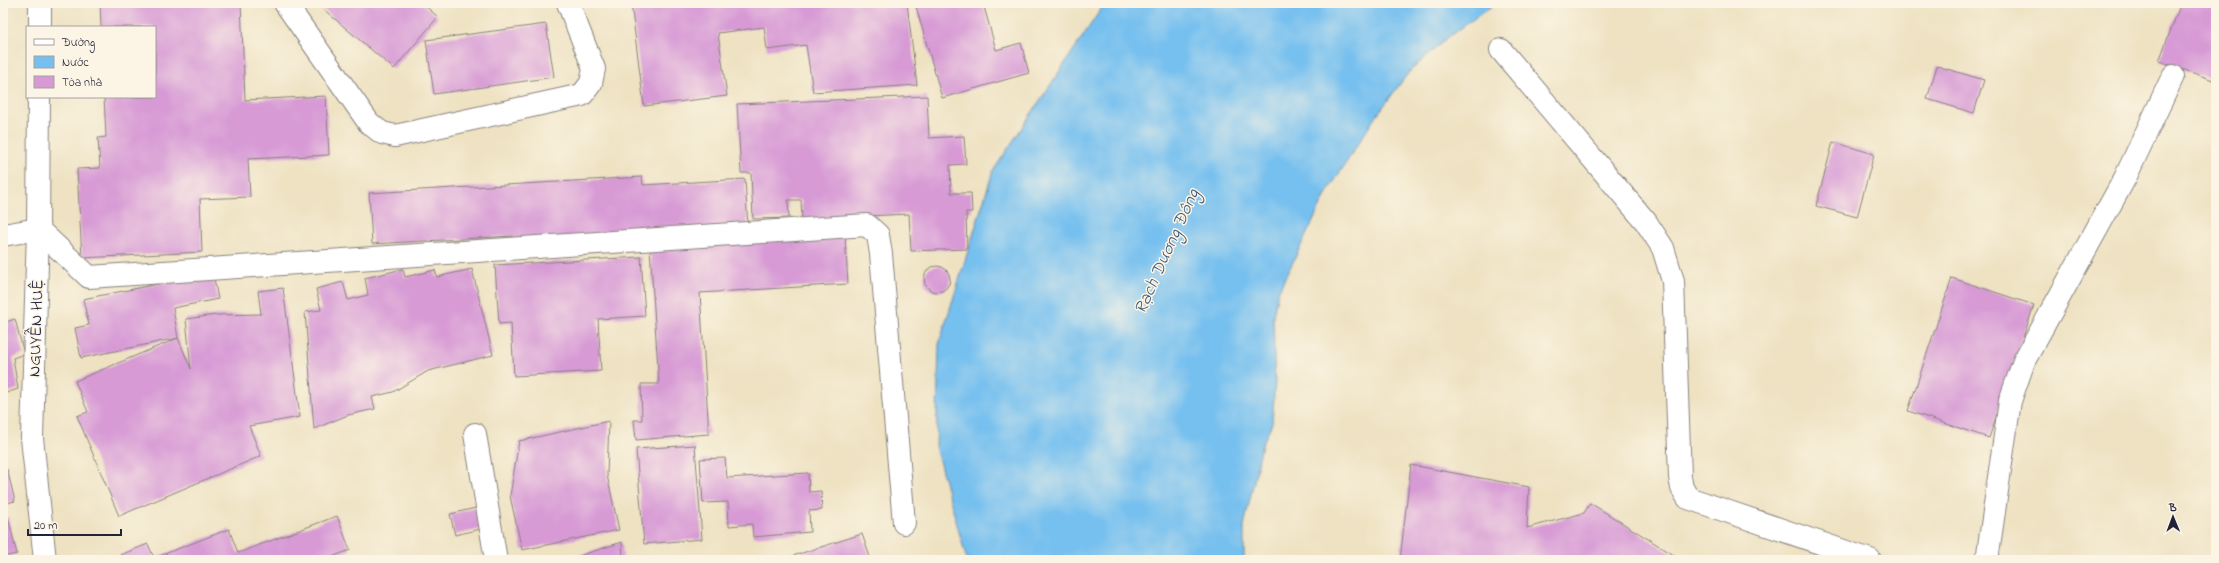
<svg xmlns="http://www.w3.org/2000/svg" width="2219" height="563" font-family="'Indie Flower',sans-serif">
  <rect width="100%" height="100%" fill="#fcf5e5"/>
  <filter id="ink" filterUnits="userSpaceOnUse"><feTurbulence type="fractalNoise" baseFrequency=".025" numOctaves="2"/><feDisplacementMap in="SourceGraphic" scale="8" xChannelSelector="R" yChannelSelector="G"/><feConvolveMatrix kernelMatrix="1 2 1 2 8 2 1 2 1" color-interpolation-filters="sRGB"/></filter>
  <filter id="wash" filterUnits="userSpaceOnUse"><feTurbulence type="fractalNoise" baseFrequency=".012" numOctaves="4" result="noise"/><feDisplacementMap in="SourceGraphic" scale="16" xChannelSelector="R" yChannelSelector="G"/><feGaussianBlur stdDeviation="0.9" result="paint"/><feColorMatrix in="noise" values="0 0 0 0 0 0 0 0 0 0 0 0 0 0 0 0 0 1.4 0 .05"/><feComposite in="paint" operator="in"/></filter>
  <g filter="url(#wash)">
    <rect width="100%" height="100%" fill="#eee2c2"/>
    <path fill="#76c0ef" stroke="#4c7195" d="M1105 3H1496L1447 38 1409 72 1374 119 1328 191 1278 292 1273 316 1275 381 1272 423 1262 445 1244 526V560H967L936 450 939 344 993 171Z"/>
    <g id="blocks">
      <g fill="#d79ad5">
        <path d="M100 3H241L245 100 326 96 329 155 248 159 250 197 200 199 202 252 82 258 77 169 100 168 98 138 106 137 104 97H155V27H101Z"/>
        <path d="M316 3H422L438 17 394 69Z"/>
        <path d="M631 3H907L917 85 813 92 806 45 767 50 764 27 718 33 727 96 644 106Z"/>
        <path d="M915 3H983L996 50 1021 43 1029 73 942 98Z"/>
        <path d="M2181 3H2216V81L2159 61Z"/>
        <path d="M546 24 554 77 434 94 426 40Z"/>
        <path d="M1937 66 1984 80 1974 113 1927 99Z"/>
        <path d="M927 96 929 138 964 136 966 164 950 165 951 193H971L972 212H966L967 249 911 251 909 214 802 219 801 200H788L789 218 753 219 751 173H741L737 104Z"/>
        <path d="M1833 142 1874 154 1857 217 1816 206Z"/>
        <path d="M642 177 643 185 745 179 748 227 512 241V236L372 244 369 193Z"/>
        <path d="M845 236 848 284 700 293 709 434 636 440 634 420H642L641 384H659L650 248Z"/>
        <path d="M641 257 645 316 598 319 601 371 514 376 511 323 499 324 495 265Z"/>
        <circle cx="937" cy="279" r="13"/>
        <path d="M403 269 405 277 435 270 437 277 472 269 493 355 428 371 393 392 372 397 375 409 348 415 314 429 305 312 321 310 316 289 343 282 348 300 368 295 365 278Z"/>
        <path d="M213 273 218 299 173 308 178 338 81 358 75 328 89 325 83 299Z"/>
        <path d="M1952 278 2034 305 1989 438 1908 411Z"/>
        <path d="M283 288 300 417 249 426 261 456 119 516 77 416 88 412 75 381 178 338 191 369 186 319 216 315 261 314 258 291Z"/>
        <path d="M15 319 24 354 13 358 18 389 3 394V323Z"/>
        <path d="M609 421 607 475 619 530 522 550 510 496 519 441Z"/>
        <path d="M695 445 702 539 644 544 636 449Z"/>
        <path d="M725 458 727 478 808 473 809 492 821 491 822 510 809 511 810 532 753 537 752 524 729 526 728 502 703 503 700 459Z"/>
        <path d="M1411 465 1529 487 1527 528 1584 513 1590 503 1682 560H1400Z"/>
        <path d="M7 469 15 501 3 504V470Z"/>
        <path d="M480 507 485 528 455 535 450 514Z"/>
        <path d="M337 516 350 550 324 560H122L120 555 148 544 154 558 229 529 238 553Z"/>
        <path d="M8 517 17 554 3 557V519Z"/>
        <path d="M862 534 871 560H780Z"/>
        <path d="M622 542 623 560H566Z"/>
      </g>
    </g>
  </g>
  <g filter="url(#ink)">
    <use href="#blocks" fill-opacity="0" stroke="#88827e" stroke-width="1"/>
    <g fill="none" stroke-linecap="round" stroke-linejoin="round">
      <defs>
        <g id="minor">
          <path d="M285 3 369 123 382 133 395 136 582 95 591 83 594 69 568 3"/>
          <path d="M40 27V3"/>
          <path d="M1501 50 1646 222 1663 248 1673 281 1680 477 1682 488 1688 498 1870 560"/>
          <path d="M39 97 38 229 32 438 45 560"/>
          <path d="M3 235 38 229 89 277 867 225 878 235 881 254 904 523"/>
          <path d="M475 434 496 560"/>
          <path d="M1987 560 2010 401 2024 361 2125 178 2173 76"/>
        </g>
      </defs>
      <use href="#minor" stroke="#88827e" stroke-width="24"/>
      <use href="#minor" stroke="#fff" stroke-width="22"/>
    </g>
  </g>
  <g text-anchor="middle" stroke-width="3" stroke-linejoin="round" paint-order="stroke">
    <g font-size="17" fill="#22223b" stroke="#fcf5e5">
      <text transform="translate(35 329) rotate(-88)" y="6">NGUYỄN HUỆ</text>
    </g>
    <g font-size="18" font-style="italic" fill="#3f597a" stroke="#fcf5e5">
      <text transform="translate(1166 251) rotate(-66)" y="6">Rạch Dương Đông</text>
    </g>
  </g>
  <rect width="2219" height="563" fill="none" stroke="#fcf5e5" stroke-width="16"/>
  <rect x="26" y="26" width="130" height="72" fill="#fcf5e5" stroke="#a5a1a1"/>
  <rect x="34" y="39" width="20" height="6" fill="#ffffff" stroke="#a5a1a1"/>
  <text x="62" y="46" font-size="12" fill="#22223b">Đường</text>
  <rect x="34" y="56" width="20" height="12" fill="#76c0ef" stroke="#a5a1a1"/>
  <text x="62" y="66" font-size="12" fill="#22223b">Nước</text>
  <rect x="34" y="76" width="20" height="12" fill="#d79ad5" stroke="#a5a1a1"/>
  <text x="62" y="86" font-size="12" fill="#22223b">Tòa nhà</text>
  <g transform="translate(2173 517) rotate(359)" stroke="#fcf5e5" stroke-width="3" paint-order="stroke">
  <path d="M0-3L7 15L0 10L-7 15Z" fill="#22223b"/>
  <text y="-6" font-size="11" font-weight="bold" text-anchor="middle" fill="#22223b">B</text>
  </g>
  <path d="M28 529v6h93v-6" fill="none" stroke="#22223b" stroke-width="2"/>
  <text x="34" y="529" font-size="12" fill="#22223b" stroke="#fcf5e5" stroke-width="3" paint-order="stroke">20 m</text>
</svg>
